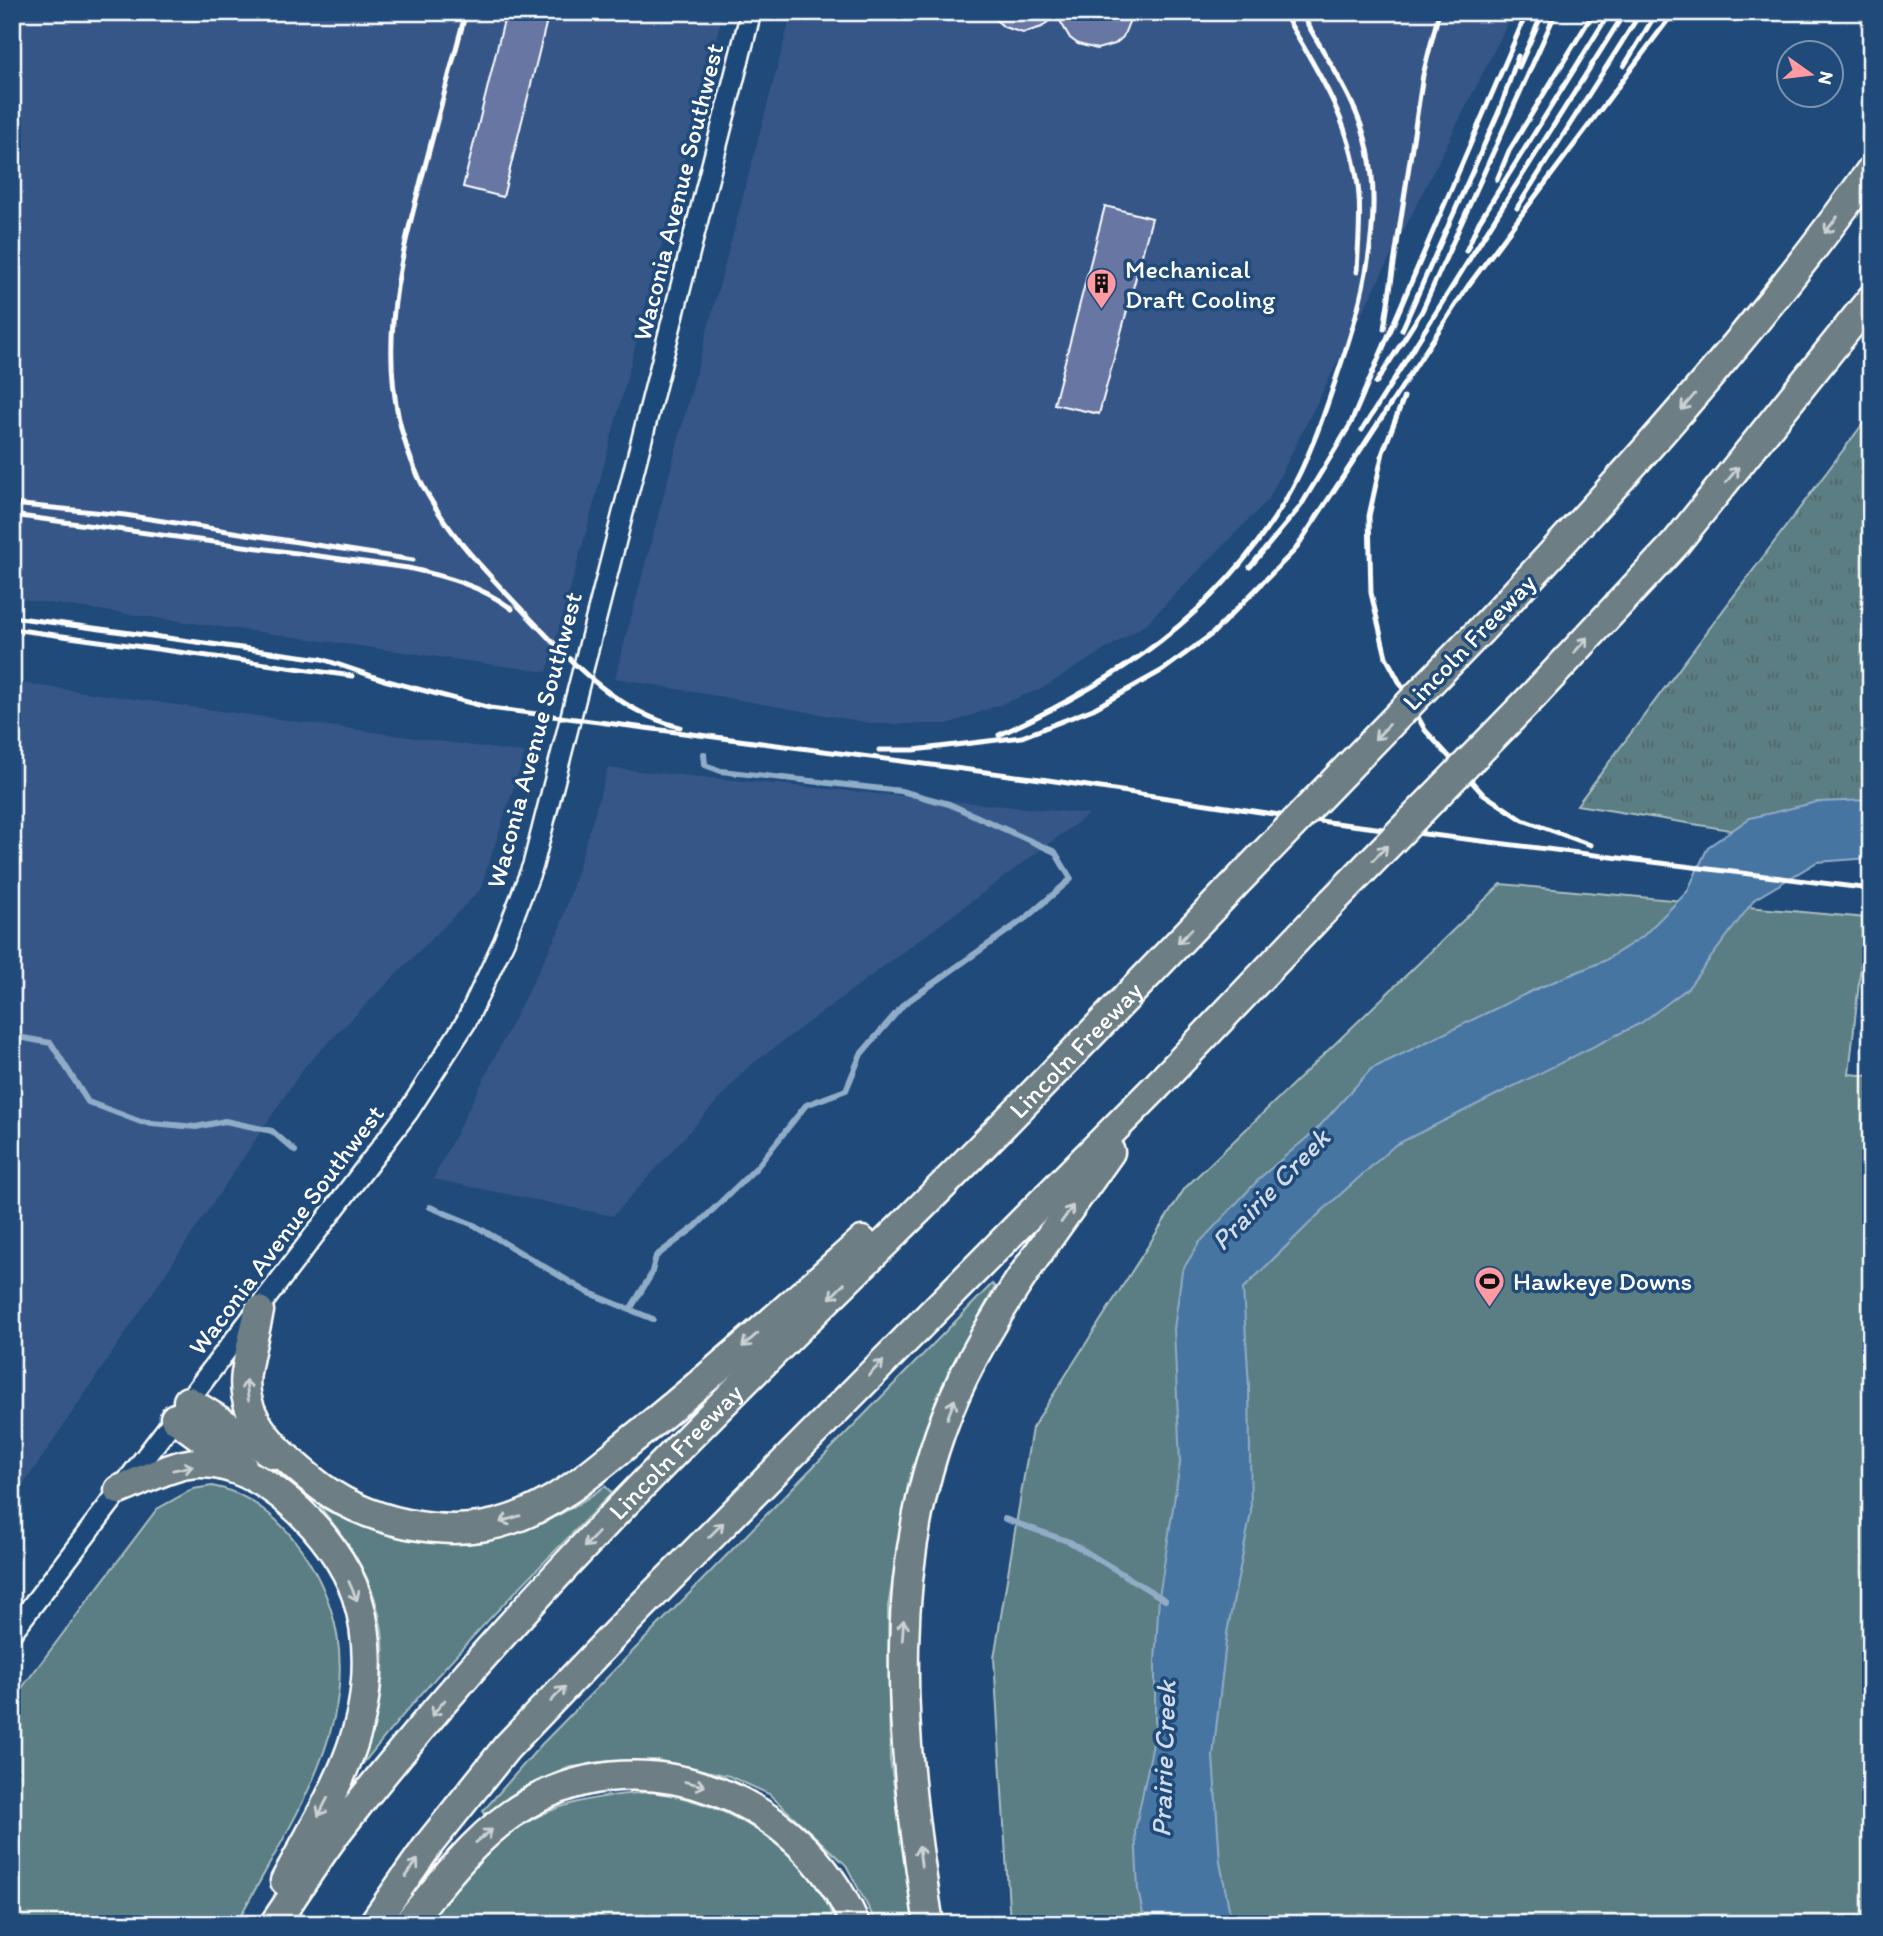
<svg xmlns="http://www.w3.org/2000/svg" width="1883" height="1936" font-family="Itim,sans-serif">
  <defs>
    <pattern id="park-tufts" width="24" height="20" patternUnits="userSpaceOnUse" patternTransform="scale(1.75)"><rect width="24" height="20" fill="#5a7e83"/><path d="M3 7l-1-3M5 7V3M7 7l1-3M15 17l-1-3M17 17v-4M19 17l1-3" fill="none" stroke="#536568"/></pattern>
  </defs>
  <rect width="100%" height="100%" fill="#1f4a7a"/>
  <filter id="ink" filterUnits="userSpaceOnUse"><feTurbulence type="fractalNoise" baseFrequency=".0143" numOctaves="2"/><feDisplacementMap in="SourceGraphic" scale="14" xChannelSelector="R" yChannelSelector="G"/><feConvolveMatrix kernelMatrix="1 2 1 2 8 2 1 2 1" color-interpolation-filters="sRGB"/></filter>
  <g filter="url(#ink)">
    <g fill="#355787">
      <path d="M12 12H723L593 507 547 672 12 598Z"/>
      <path d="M792 12H1519L1507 25 1268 500 1145 625 1041 689 948 724H876L615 678Z"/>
      <path d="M12 682 525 753 480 890 305 1066 12 1502Z"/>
      <path d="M608 768 1089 814 747 1068 613 1216 433 1179 560 928Z"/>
    </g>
    <g fill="#5a7e83" stroke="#acbec1" stroke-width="2">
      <path d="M1501 884 1866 918 1849 1074 1871 1076V1924H1010L994 1658 1032 1428 1185 1188Z"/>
      <path d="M992 1284 995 1287 948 1372 909 1479 888 1607 890 1760 915 1924H877L846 1865 769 1794 729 1776 657 1760 570 1767 520 1789 487 1816 483 1811 541 1745Z"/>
      <path d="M212 1486C248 1492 280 1519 301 1549 393 1684 301 1803 236 1924H12V1701L157 1509 193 1489Z"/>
      <path d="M605 1486 612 1493C525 1581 439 1668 362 1765 398 1659 393 1593 319 1506 422 1563 512 1554 605 1486Z"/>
      <path d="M652 1792C731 1803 805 1848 837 1924H427C499 1831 531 1799 652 1792Z"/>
    </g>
    <path fill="url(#park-tufts)" stroke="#acbec1" stroke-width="2" d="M1871 413V853L1577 805Z"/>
    <path fill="#4774a2" stroke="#91acc7" stroke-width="2" d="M1871 800V858L1817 862 1755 899 1688 988 1641 1023 1395 1145 1321 1212 1243 1289 1249 1387 1251 1513 1227 1633 1213 1756 1220 1862 1232 1924H1145L1138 1890 1135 1830 1155 1734V1663L1159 1597 1180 1463 1174 1329 1182 1271 1199 1243 1262 1176 1317 1129 1371 1069 1536 989 1604 961 1642 937 1687 892 1708 847 1750 818 1817 802Z"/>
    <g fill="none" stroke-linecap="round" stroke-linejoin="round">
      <g stroke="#91acc7" stroke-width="6">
        <path d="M12 1036 51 1043 88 1102 141 1122 196 1127 225 1121 272 1131 295 1151"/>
        <path d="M430 1207 474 1225 587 1292 653 1319"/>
        <path d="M631 1308 651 1275 656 1256 695 1227 757 1167 806 1105 846 1090 861 1054 904 1004 1027 917 1071 879 1055 852 949 804 901 791 721 771 705 765 704 754"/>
        <path d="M1005 1519 1070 1542 1165 1600"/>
      </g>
    </g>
    <g fill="#6776a4" stroke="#fff" stroke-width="2">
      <path d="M506 12H549L503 197 463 187Z"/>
      <path d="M987 12H1133L1123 37 1115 44 1097 49 1078 44 1070 38 1056 14 1042 27 1023 33 1004 27Z"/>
      <path d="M1105 206 1152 218 1099 414 1054 404Z"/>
    </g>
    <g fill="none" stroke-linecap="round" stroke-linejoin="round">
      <defs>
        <path id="minor" d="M12 1632 408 1112 466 1022 504 941 533 865 751 12"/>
        <g id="highway">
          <path d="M1481 630C1619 483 1754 334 1871 170"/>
          <path d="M1534 695 1676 543 1871 299"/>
          <path d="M259 1311C255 1331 249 1352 246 1373 239 1419 280 1454 312 1480 362 1522 449 1542 512 1519 561 1502 598 1467 638 1435 715 1373 788 1307 862 1241"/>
          <path d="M188 1401 273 1454"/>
          <path d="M175 1418 243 1468"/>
          <path d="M119 1490C139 1482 162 1470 183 1465 254 1449 337 1535 357 1597 367 1629 369 1658 365 1691 358 1759 316 1822 285 1881"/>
          <path id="s1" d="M274 1924C297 1891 318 1856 343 1824 509 1611 703 1422 895 1233 1010 1120 1121 1003 1232 887"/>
          <path d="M373 1924 430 1843 507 1747 638 1610 1155 1088 1332 902"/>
          <path d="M407 1924C444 1880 477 1833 527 1804 647 1734 803 1800 855 1924"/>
          <path d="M929 1924C900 1741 880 1550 963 1378 1002 1297 1059 1225 1110 1152"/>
        </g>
      </defs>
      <use href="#minor" stroke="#fff" stroke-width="24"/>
      <use href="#highway" stroke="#fff" stroke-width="33"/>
      <use href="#minor" stroke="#1f4a7a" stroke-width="19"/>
      <use href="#highway" stroke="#6d7e84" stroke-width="28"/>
      <g stroke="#fff" stroke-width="5">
        <path d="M466 12C452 63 439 114 425 166 397 270 370 372 418 476 442 528 486 572 525 613 570 660 614 711 680 727"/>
        <path d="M1283 12C1318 71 1354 126 1359 196 1361 221 1358 247 1357 272"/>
        <path d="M1624 66 1657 12"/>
        <path d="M1519 67 1543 12"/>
        <path d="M1497 180 1509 151 1594 12"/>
        <path d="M1517 208 1641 12"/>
        <path d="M1466 251 1479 222 1610 12"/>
        <path d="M1384 329 1423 75 1439 12"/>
        <path d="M1402 330 1500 109 1518 56"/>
        <path d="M1376 383 1422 311 1556 12"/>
        <path d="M1404 397 1383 452 1369 516 1371 593 1386 657 1425 730 1482 793 1523 820 1591 845"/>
        <path d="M1362 430 1625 12"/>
        <path d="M12 504 125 515 413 560"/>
        <path d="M12 515 408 568C444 576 482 586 512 609"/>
        <path d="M1250 567 1300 507 1350 425 1527 12"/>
        <path d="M12 617 322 659 384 680 490 708 1048 780 1327 822 1871 889"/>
        <path d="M12 629 352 676"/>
        <path d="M999 735C1117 681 1217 615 1285 501 1311 457 1327 406 1343 358 1364 296 1382 216 1368 150 1358 100 1324 56 1301 12"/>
        <path d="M879 750H914L1022 737 1093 709 1163 670 1212 634 1295 550 1468 286 1674 12"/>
      </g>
      <defs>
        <g id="highway-bridge">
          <path d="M1232 887 1481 630"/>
          <path d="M1332 902 1534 695"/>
        </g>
      </defs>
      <use href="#highway-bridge" stroke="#fff" stroke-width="33" stroke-linecap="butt"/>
      <use href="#highway-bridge" stroke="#6d7e84" stroke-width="28"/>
    </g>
    <defs><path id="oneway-shaft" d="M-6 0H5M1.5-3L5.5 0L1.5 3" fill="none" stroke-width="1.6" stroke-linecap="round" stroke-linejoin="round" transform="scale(1.75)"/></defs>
    <g stroke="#ccd2d4">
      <use href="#oneway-shaft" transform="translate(1831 225) rotate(128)"/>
      <use href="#oneway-shaft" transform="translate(1688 402) rotate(131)"/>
      <use href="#oneway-shaft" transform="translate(1732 475) rotate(-51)"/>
      <use href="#oneway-shaft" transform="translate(1581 645) rotate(-47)"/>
      <use href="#oneway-shaft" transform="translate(1382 732) rotate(134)"/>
      <use href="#oneway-shaft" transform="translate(1380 853) rotate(-46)"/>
      <use href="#oneway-shaft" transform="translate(1185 936) rotate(134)"/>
      <use href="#oneway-shaft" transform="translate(1067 1214) rotate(-55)"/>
      <use href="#oneway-shaft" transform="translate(837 1291) rotate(135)"/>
      <use href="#oneway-shaft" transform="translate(750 1340) rotate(139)"/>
      <use href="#oneway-shaft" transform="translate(876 1368) rotate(-45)"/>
      <use href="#oneway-shaft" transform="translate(247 1390) rotate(-98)"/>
      <use href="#oneway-shaft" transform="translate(951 1409) rotate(-69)"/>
      <use href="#oneway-shaft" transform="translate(183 1468) rotate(-12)"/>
      <use href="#oneway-shaft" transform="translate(510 1519) rotate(162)"/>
      <use href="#oneway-shaft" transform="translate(716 1530) rotate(-45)"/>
      <use href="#oneway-shaft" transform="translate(591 1540) rotate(134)"/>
      <use href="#oneway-shaft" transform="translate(353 1591) rotate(66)"/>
      <use href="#oneway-shaft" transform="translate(903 1630) rotate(-86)"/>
      <use href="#oneway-shaft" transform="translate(558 1694) rotate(-46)"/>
      <use href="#oneway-shaft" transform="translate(438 1708) rotate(131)"/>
      <use href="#oneway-shaft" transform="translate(695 1784) rotate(13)"/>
      <use href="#oneway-shaft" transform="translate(323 1807) rotate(117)"/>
      <use href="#oneway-shaft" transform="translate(484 1836) rotate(-39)"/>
      <use href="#oneway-shaft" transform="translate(920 1856) rotate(-97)"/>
      <use href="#oneway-shaft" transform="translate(412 1868) rotate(-55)"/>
    </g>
  </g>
  <defs>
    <symbol id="building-pin" viewBox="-11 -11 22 30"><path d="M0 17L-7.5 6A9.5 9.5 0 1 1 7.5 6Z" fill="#ff9aa2" stroke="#1f4a7a"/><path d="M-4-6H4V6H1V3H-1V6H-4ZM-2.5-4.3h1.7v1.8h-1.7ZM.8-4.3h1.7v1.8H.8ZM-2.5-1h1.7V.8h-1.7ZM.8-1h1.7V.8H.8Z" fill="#111"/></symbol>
    <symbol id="stadium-pin" viewBox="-11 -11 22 30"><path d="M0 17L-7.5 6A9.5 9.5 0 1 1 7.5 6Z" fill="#ff9aa2" stroke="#1f4a7a"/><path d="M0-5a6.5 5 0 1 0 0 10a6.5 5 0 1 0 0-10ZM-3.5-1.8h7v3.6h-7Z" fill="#111"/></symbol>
  </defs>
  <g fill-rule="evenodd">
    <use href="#building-pin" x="1084" y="266" width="35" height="47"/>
    <use href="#stadium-pin" x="1472" y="1264" width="35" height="47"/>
  </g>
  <g text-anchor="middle" stroke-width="7" stroke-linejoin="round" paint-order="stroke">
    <g font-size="26" fill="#fff" stroke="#1f4a7a">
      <text transform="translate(678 192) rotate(-76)" y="9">Waconia Avenue Southwest</text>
      <text transform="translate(1469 642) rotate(-46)" y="9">Lincoln Freeway</text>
      <text transform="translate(534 740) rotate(-75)" y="9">Waconia Avenue Southwest</text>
      <text dy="9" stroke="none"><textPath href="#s1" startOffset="1188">Lincoln Freeway</textPath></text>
      <text transform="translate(286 1230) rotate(-53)" y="9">Waconia Avenue Southwest</text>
      <text dy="9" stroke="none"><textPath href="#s1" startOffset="621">Lincoln Freeway</textPath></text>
    </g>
    <g font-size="26" fill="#fff" stroke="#1f4a7a" text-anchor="start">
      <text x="1125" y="278">Mechanical<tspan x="1125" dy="30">Draft Cooling</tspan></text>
      <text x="1513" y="1290">Hawkeye Downs</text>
    </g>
    <g font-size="28" font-style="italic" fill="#d1dce8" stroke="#1f4a7a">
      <text transform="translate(1270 1189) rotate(-46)" y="10">Prairie Creek</text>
      <text transform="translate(1163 1759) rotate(-88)" y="10">Prairie Creek</text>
    </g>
  </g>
  <rect width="1883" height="1936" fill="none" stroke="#1f4a7a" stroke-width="42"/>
  <rect x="21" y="21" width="1841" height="1894" fill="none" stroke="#fff" stroke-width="2.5" filter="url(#ink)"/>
  <g transform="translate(1810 74) rotate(104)"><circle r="33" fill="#1f4a7a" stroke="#7992af" stroke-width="2"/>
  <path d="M0-5L12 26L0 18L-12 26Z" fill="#ff9aa2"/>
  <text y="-10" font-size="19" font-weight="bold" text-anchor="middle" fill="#ffffff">N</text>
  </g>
</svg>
